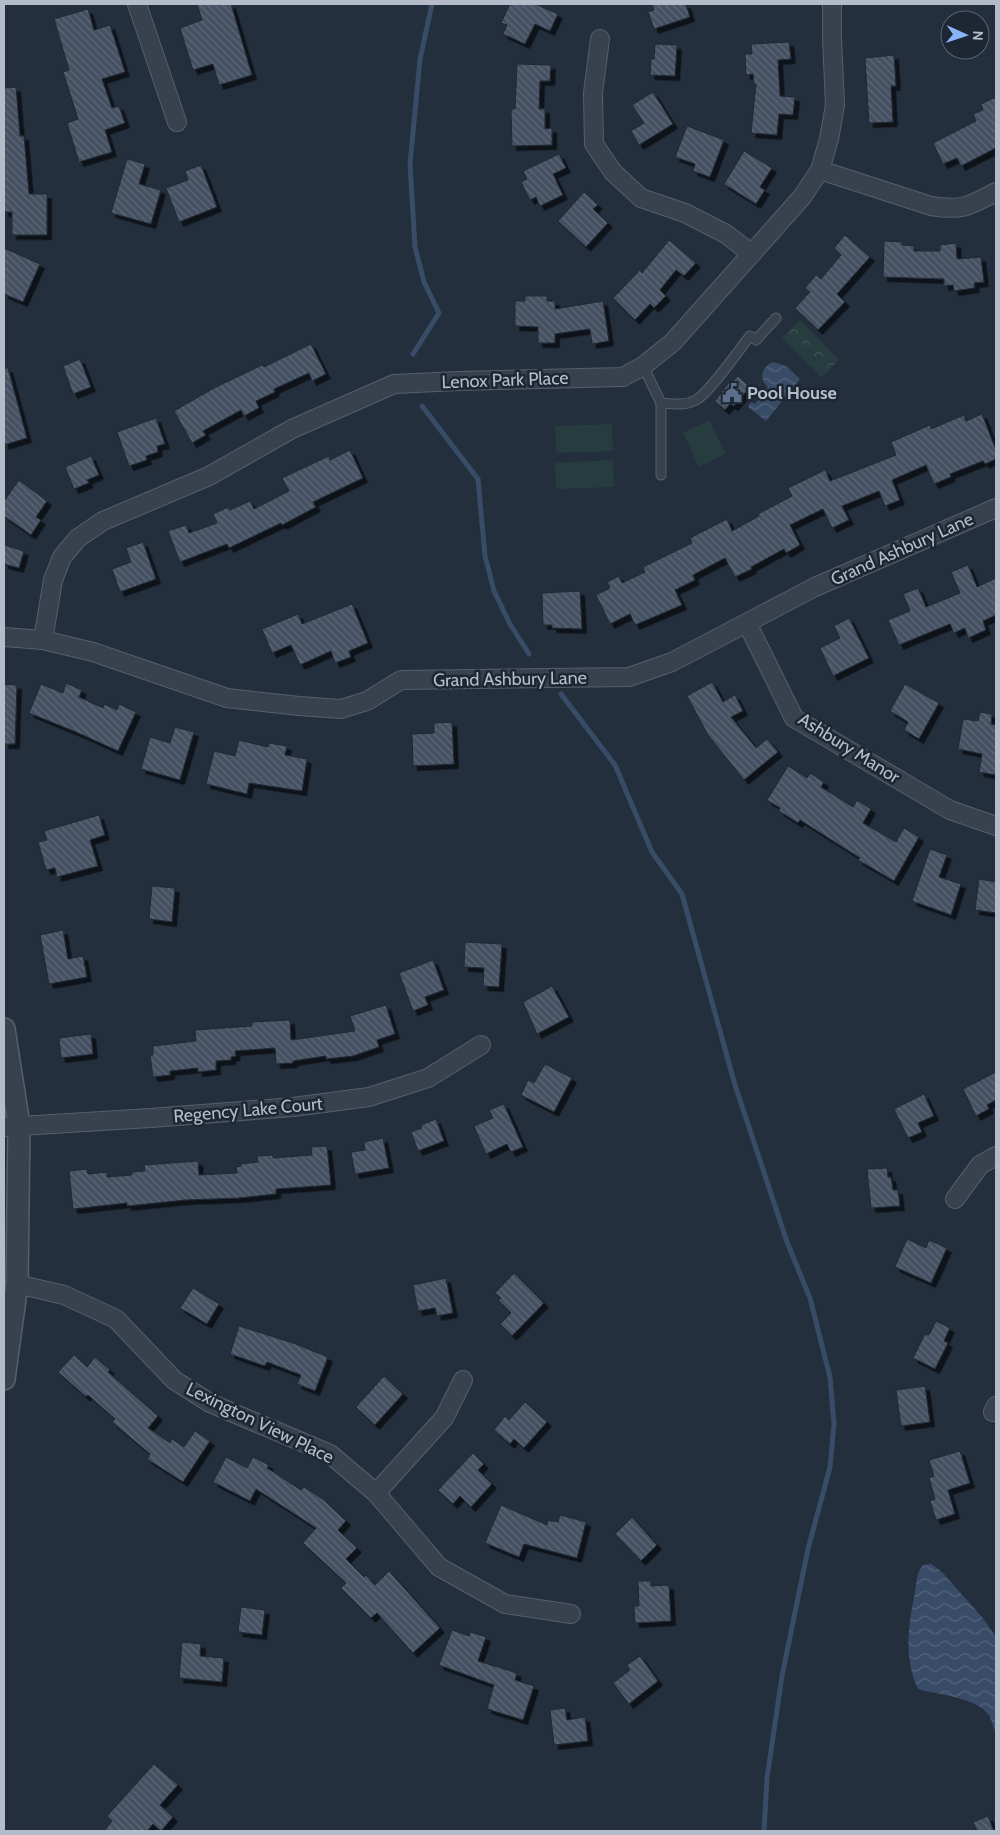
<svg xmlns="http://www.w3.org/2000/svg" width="1000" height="1835" font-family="Cabin,sans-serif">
  <defs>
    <pattern id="park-crowns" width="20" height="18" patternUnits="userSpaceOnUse" patternTransform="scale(1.25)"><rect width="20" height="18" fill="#263c3f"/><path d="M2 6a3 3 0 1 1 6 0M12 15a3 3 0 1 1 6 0" fill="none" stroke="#435659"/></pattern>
    <pattern id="water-waves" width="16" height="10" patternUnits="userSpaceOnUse" patternTransform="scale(1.25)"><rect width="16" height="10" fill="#394c67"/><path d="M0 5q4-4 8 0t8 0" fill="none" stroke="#53647b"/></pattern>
    <pattern id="building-back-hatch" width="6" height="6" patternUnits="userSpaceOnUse" patternTransform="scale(1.25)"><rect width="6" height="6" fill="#455162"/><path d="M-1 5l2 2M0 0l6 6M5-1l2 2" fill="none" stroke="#5d6877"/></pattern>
    <filter id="shadow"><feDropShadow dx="4.5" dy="4.5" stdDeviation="0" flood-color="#0009"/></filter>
  </defs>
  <rect width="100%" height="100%" fill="#242f3e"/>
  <path fill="url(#park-crowns)" d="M800 320 839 360 822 377 782 338Z"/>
  <g fill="#263c3f">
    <path d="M709 420 726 454 699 467 683 433Z"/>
    <path d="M612 424 613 451 556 453 555 426Z"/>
    <path d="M613 460 614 487 556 489 555 463Z"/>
  </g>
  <g fill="url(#water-waves)">
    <path d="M773 362 786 366 800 379 766 421 748 407 751 402 755 404 768 387C758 379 762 366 773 362Z"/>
    <path d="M931 1564 941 1571 982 1617 996 1637V1730L994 1729C992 1724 992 1719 988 1714 975 1697 938 1695 918 1689 904 1658 908 1629 914 1597 916 1588 916 1579 919 1571L923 1565Z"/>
  </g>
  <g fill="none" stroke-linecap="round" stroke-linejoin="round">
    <g stroke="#394c67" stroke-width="5">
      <path d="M413 354 439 313 424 282 415 247 410 164 420 59 432 4"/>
      <path d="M422 406 478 479 485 556 494 591 510 624 529 654"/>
      <path d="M561 694 615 765 652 852 682 894 735 1085 787 1242 810 1298 830 1377 834 1424 830 1467 808 1549 782 1676 767 1778 764 1831"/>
    </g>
  </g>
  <g fill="url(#building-back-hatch)" stroke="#1f2835" filter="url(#shadow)">
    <path d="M197 4H231L252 75 219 85 213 64 193 70 180 28 202 20Z"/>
    <path d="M510 4H535L558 14 550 31 535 24 525 44 503 34 507 25 501 23Z"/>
    <path d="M652 4H686L690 17 654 29 648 12 654 10Z"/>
    <path d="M88 9 94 30 110 25 125 72 102 79 112 108 119 106 125 123 105 130 112 152 79 162 67 123 78 119 63 72 69 70 54 19Z"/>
    <path d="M789 42 791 59 778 60 780 96 795 97 793 115 779 114 777 135 751 133 756 84H754L753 74 746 75 745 54H752L751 44Z"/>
    <path d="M655 44 677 45 675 76 650 75 651 59H654Z"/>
    <path d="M894 55 896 86H891L893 122 869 123 865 58Z"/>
    <path d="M517 64 551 65 550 81H540L539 109H545V129L552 128V145L512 146 511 109H515Z"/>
    <path d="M16 87 20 136H24L29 194H47V235H12V212H4V88Z"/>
    <path d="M653 92 673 124 639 145 631 131 644 123 632 105Z"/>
    <path d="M996 97V148L961 166 957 158 943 164 933 143 976 121 973 114 983 110 981 104Z"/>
    <path d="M687 126 724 140 710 177 693 171 695 164 675 157Z"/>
    <path d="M744 151 772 168 760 187 765 190 756 204 724 184Z"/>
    <path d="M559 154 566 168 553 174 563 195 540 206 536 197 530 200 521 182 527 179 523 171Z"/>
    <path d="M127 159 145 164 139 184 161 190 151 224 111 213Z"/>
    <path d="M201 165 217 207 179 222 166 188 188 180 185 171Z"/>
    <path d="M584 192 598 205 593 209 608 223 586 247 558 221Z"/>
    <path d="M845 235 870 257 837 294 845 302 818 330 795 308 810 292 805 288 816 275 821 279 841 255 834 248Z"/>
    <path d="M669 240 696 263 684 276 676 270 660 290 666 296 654 308 650 304 635 320 613 298 640 270 642 273Z"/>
    <path d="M884 241 902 242V245L914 246V251H940V245L956 243 957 259 981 257 984 282 974 283 975 288 954 291 953 285 944 286V279L883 277Z"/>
    <path d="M4 248 40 264 23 302 4 294Z"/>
    <path d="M525 296H547V301H555V309L603 301 609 341 592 344 590 329 555 334V343H538V327L515 326V301H525Z"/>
    <path d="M311 344 326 374 312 381 309 373 274 389 275 392 256 401 259 408 244 416 241 410 203 431 206 435 192 443 174 411 214 388 262 365 264 367Z"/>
    <path d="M80 359 91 387 73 394 63 366Z"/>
    <path d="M4 368H8L27 438 4 445Z"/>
    <path d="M738 376 750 387 734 406 730 404 725 410 715 401 730 381 732 382Z"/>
    <path d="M982 414 996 450V459L985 464 983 461 950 474 951 477 934 484 926 465 892 480 900 500 885 506 879 491 842 506 849 520 832 528 823 509 790 525 800 545 786 553 784 549 751 567 752 569 735 577 725 558 693 575 695 580 675 590 682 605 635 625 630 614 610 624 596 595 610 588 607 582 619 576 622 583 645 572 643 567 692 543 690 538 727 519 732 531 759 516 758 514 792 496 788 488 825 470 830 481 896 455 891 442 930 425 931 429 964 415 966 421Z"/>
    <path d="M156 418 165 444 157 446 158 452 146 456 147 460 129 466 117 432Z"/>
    <path d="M350 450 363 478 313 502 316 507 282 525 281 523 229 548 227 544 180 562 168 531 186 525 189 533 217 523 213 514 228 507 230 510 250 501 254 509 289 491 282 478 329 456 330 460Z"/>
    <path d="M91 456 99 475 87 480 89 483 74 489 65 467Z"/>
    <path d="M19 480 47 501 36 517 41 520 31 535 4 516V501Z"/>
    <path d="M143 542 156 579 120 592 112 569 131 562 126 548Z"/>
    <path d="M4 545 24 551 19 568 4 564Z"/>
    <path d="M968 565 977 587 996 578V615L983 621 986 630 968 638 965 628 954 633 950 624 899 645 888 620 910 611 903 594 918 588 926 607 960 593 951 572Z"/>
    <path d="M580 591 582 629 552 628V625H543L542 593Z"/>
    <path d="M352 604 368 643 349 651 351 657 335 663 331 651 300 665 291 645 272 653 262 629 298 614 302 624Z"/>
    <path d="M849 618 869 658 833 676 820 648 840 638 834 626Z"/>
    <path d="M712 682 723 702 735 695 743 711 731 717 756 748 767 739 778 752 744 780 708 735 687 696Z"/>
    <path d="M66 683 82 690 79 697 103 708 104 704 117 710 119 704 136 712 118 751 76 732 29 713 41 684 63 693Z"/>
    <path d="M4 684 17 685 15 744H4Z"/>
    <path d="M905 684 939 703 919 739 904 730 908 722 890 711Z"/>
    <path d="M980 712 992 714 991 724 996 725V775L979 772 982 754 958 749 963 719 978 721Z"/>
    <path d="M452 722 454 764 413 766 412 734 434 733V723Z"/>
    <path d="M175 727 194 732 180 780 141 769 150 737 170 743Z"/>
    <path d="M239 740 268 747 269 743 287 746 285 755 307 759 302 791 249 783 247 794 206 784 214 751 235 756Z"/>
    <path d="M788 766 807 778 810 773 824 782 821 787 853 807 857 800 871 809 863 823 896 842 904 828 919 837 894 881 858 860 860 858 800 820 798 823 779 811 780 808 767 800Z"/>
    <path d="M99 815 105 835 90 840 98 866 57 877 55 868 46 870 38 842 47 840 44 831Z"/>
    <path d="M930 849 947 855 939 877 961 884 951 915 912 901Z"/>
    <path d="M979 879 996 882V913L975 910Z"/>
    <path d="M152 886 175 888 172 922 149 919Z"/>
    <path d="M63 930 68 959 83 956 87 977 49 984 40 935Z"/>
    <path d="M465 942 502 944 499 987 483 986 484 968 464 967Z"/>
    <path d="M433 960 444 990 425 997 428 1005 413 1011 399 973Z"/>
    <path d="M552 986 569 1017 537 1034 523 1002Z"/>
    <path d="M386 1005 395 1034 377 1040 379 1047 353 1056 326 1059V1056L293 1061V1063L276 1064 275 1048 235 1051 236 1056 231 1057V1060L216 1061V1070L198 1072V1068L170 1071V1075L153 1077 150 1055H153V1046L196 1041 195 1030 252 1026V1022L290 1020 291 1040 355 1031 350 1016Z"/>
    <path d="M91 1034 93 1054 61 1058 59 1038Z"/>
    <path d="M545 1064 572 1078 554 1112 521 1095 528 1080 534 1083Z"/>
    <path d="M996 1072V1100L987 1105 989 1109 976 1116 963 1089Z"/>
    <path d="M924 1094 934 1116 918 1123 922 1132 908 1138 894 1109Z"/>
    <path d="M504 1104 523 1147 511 1152 507 1144 486 1154 474 1126 493 1118 489 1110Z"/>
    <path d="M436 1119 444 1141 418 1151 411 1132 422 1128 421 1125Z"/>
    <path d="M383 1138 389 1168 355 1174 351 1152 365 1150 364 1142Z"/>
    <path d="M327 1146 331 1185 276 1189V1194L239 1198 185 1200 127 1206V1203L73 1209 69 1171 87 1169 88 1174 107 1172V1177L132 1175V1172L145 1171 144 1165 198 1161 199 1175 237 1173 236 1167 241 1166V1164L258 1162 257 1156 273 1155V1158L312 1155 311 1147Z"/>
    <path d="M887 1168 888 1177H891L893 1190H898L900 1206 871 1208 867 1169Z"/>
    <path d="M907 1239 926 1248 929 1240 947 1248 931 1283 895 1267Z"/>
    <path d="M514 1273 544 1303 512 1336 500 1324 511 1313 498 1300 501 1298 495 1293Z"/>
    <path d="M446 1278 453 1313 437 1316 435 1308 418 1311 413 1285Z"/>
    <path d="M193 1288 219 1304 207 1324 180 1308Z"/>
    <path d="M936 1321 950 1328 944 1341 948 1343 935 1369 913 1358 925 1334 929 1335Z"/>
    <path d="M239 1326 293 1343 328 1357 315 1391 297 1384 301 1375 267 1362 265 1366 230 1354Z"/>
    <path d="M74 1355 87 1367 95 1357 110 1370 108 1372 158 1416 148 1428 170 1443 172 1439 184 1447 195 1431 210 1441 183 1482 147 1459 150 1454 112 1422 115 1419 88 1395 86 1397 58 1372Z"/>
    <path d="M384 1376 403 1394 375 1425 356 1407Z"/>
    <path d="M925 1386 930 1422 901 1426 896 1390Z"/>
    <path d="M525 1402 547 1422 524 1448 514 1439 510 1444 494 1430 505 1416 509 1420Z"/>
    <path d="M960 1451 970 1483 948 1490 955 1514 936 1520 930 1501 935 1499 929 1478 934 1476 929 1460Z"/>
    <path d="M473 1453 484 1464 478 1470 492 1484 471 1507 460 1496 453 1504 438 1490Z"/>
    <path d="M226 1457 247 1468 253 1457 269 1465 267 1468 301 1490 304 1487 324 1500 346 1521 338 1530 357 1548 346 1559 364 1577 366 1575 375 1585 389 1571 440 1628 413 1653 377 1613 371 1618 341 1588 346 1583 303 1543 316 1528 256 1489 250 1501 213 1482Z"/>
    <path d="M501 1505 547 1525 548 1520 558 1522 560 1515 586 1522 577 1558 524 1544 519 1557 485 1543Z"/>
    <path d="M632 1517 657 1545 641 1561 615 1534Z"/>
    <path d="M638 1581H651V1586L669 1585 671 1621 635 1623 634 1606H639Z"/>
    <path d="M241 1607 265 1610 262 1635 238 1632Z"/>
    <path d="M452 1630 469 1636 471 1632 486 1637 478 1661 517 1673 515 1680 534 1686 523 1720 487 1709 494 1685 439 1665Z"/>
    <path d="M182 1642 201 1644 200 1656 224 1658 222 1682 179 1678Z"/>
    <path d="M640 1656 658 1681 629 1704 613 1683 630 1670 627 1665Z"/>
    <path d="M565 1708 567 1720 585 1717 588 1741 554 1745 550 1710Z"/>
    <path d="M154 1764 178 1785 160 1805 173 1817 161 1831 153 1824 147 1831H104L112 1821 107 1816Z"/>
    <path d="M988 1816 994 1831H977L973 1822Z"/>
  </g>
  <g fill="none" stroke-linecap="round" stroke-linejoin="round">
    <defs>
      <g id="service">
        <path d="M643 366 661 403V475"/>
        <path d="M661 403C673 404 685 406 696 400 709 393 739 350 750 336L756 340 776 318"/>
      </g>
      <g id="minor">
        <path d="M137 4 177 122"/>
        <path d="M600 39 593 93 594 144 613 172 641 198 685 213 726 234 752 254"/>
        <path d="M820 170 931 206C963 211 969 206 996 192"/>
        <path d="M747 623 794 718 950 810 996 826"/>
        <path d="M4 637 43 640 93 652 227 698 299 706 341 709 367 701 401 680 629 677 672 662 815 587 996 508"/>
        <path d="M43 640 53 580 62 557 78 538 103 521 209 476 292 429 394 384 459 381 623 377 643 366 673 342 802 197 820 170 829 139 835 105 832 38V4"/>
        <path d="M4 1127 151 1118 293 1107 369 1097 428 1078 481 1045"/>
        <path d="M955 1199 980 1165 996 1156"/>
        <path d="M17 1284 64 1295 116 1319 174 1380 210 1403 330 1454 376 1493 439 1567 505 1604 571 1614"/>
        <path d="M993 1412 996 1406"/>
        <path d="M376 1493 444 1418 463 1380"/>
      </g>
      <path id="tertiary" d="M4 1029 19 1125 17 1284 4 1379"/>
    </defs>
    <use href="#service" stroke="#565f6c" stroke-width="11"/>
    <use href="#minor" stroke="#565f6c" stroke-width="20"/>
    <use href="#tertiary" stroke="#565f6c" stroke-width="24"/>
    <use href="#service" stroke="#38414e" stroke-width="9"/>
    <use href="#minor" stroke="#38414e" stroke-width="18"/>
    <use href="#tertiary" stroke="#38414e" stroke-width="21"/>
  </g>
  <defs>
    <symbol id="civic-bare" viewBox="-9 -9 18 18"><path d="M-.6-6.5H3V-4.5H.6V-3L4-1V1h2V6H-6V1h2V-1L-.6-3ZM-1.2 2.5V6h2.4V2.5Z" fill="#5c6f8a" stroke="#1d2633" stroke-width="2.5" paint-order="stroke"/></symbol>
  </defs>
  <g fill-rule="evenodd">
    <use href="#civic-bare" x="718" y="379" width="28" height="28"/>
  </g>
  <g text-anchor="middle" stroke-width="5" stroke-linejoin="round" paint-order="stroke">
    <g font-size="18" fill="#b4bcc9" stroke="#1d2633">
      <text transform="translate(505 380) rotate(-2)" y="6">Lenox Park Place</text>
      <text transform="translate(902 549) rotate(-24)" y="6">Grand Ashbury Lane</text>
      <text transform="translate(510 679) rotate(-1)" y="6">Grand Ashbury Lane</text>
      <text transform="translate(849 748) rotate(32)" y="6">Ashbury Manor</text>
      <text transform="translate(248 1110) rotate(-5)" y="6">Regency Lake Court</text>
      <text transform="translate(260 1423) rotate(26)" y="6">Lexington View Place</text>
    </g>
    <g font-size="18" font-weight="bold" fill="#b4bcc9" stroke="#1d2633" text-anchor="start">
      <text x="747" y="399">Pool House</text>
    </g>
  </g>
  <rect width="1000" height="1835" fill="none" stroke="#b4bcc9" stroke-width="10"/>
  <g transform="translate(965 35) rotate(93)"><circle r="24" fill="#1d2633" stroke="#59626f"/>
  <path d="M0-4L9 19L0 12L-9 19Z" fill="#8ab4f8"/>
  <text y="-8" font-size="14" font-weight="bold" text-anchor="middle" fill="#b4bcc9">N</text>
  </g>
</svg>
